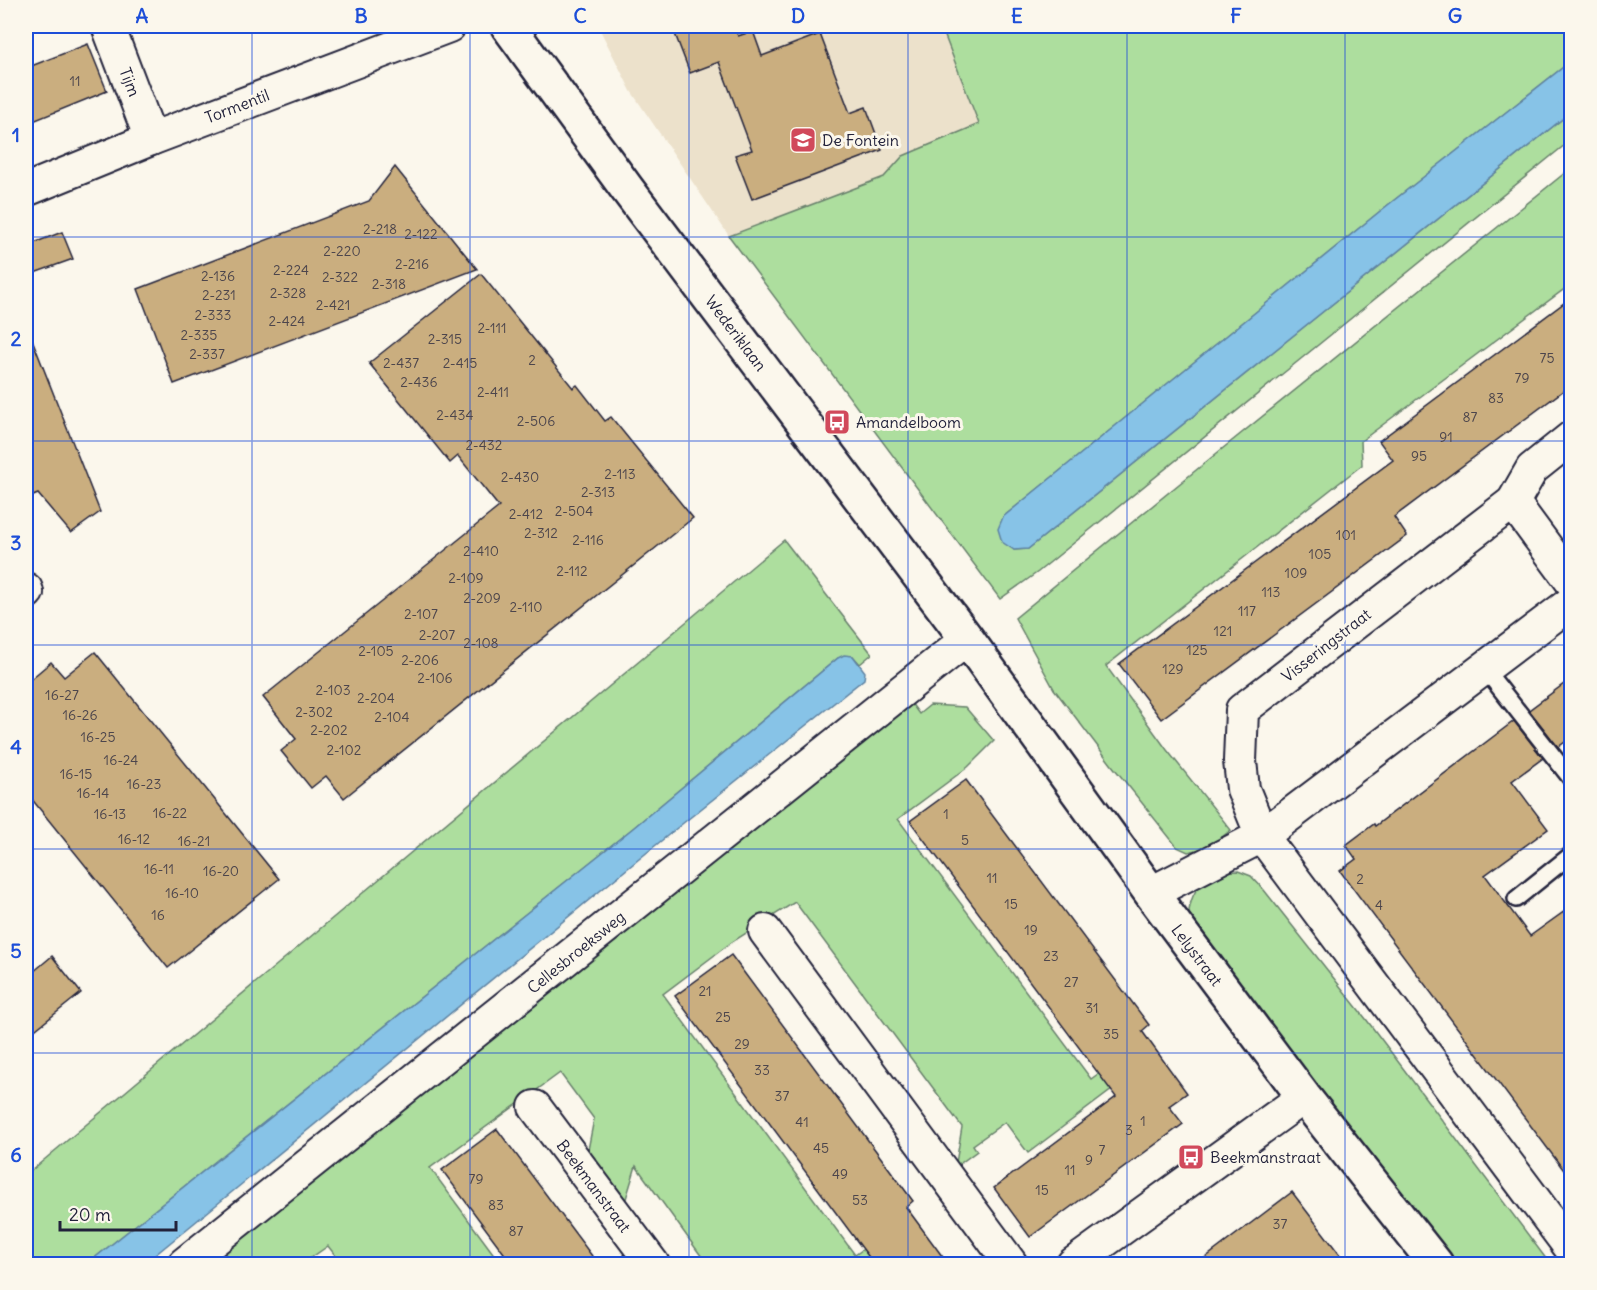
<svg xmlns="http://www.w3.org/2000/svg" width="1597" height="1290" font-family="Delius,sans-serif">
  <rect width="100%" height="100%" fill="#fbf7ec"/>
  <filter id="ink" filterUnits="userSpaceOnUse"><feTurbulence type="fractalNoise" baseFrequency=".0167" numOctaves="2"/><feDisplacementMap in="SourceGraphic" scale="12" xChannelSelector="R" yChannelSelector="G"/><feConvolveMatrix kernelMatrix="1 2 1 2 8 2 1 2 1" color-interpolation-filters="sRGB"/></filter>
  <g filter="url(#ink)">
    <path fill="#ece1cb" d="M598 26H941L979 124 903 156 884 177 729 236 631 91Z"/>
    <g fill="#adde9e" stroke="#68806c" stroke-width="1.5">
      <path d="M941 26H1571V61L1379 212 1003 517 1014 550 1028 549 1571 112V140L1038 572 1000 599 729 236 884 177 903 156 979 124Z"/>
      <path d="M1571 168V284L1361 441 1362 465 1106 666 1167 750 1231 830 1209 847 1188 852 1177 847 1111 764 1054 689 1015 618 1217 453Z"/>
      <path d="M784 540 872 654 860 664 853 656 838 658 633 828 87 1264H26V1175Z"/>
      <path d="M911 703 919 714 930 705 965 707 994 741 968 767 898 819 1091 1079 1109 1066 1121 1083 1028 1153 1005 1122 973 1145 977 1151 958 1165 956 1163 962 1127 795 902 732 942 663 994 855 1255 873 1242 885 1259 878 1264H707L636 1166 625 1202 587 1155 594 1119 560 1073 430 1168 501 1264H342L328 1246 302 1264H204Z"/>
      <path d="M1238 871 1251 876 1264 890 1366 1019 1550 1264H1442L1188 922C1189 889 1204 872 1238 871Z"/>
    </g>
    <g fill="#87c3e7" stroke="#5f83a2" stroke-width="1.5">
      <path d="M1571 61V112L1028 549 1014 550 1002 542 998 529 1003 517 1379 212Z"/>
      <path d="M844 655 853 656 865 672 864 679 672 832 144 1264H87L633 828 838 658Z"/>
    </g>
    <g fill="#caae7f" stroke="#22223b" stroke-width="1.5">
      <path d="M672 26H734L738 36 753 31 762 56 820 34 850 113 866 107 882 150 752 199 735 155 752 150 719 62 690 73Z"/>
      <path d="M88 44 107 91 26 124V68Z"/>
      <path d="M395 167 477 269 174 384 138 289 369 201Z"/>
      <path d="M62 232 73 259 26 276V246Z"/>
      <path d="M481 274 573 388 577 385 605 421 611 417 693 518 344 798 326 776 311 788 281 751 296 739 263 697 499 507 458 456 450 463 369 363Z"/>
      <path d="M1572 297V384L1394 517 1407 536 1161 719 1119 664 1393 460 1379 441Z"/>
      <path d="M26 329H28L100 512 71 533 38 494 26 499Z"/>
      <path d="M95 652 279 879 168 968 26 792V683L51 662 64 677Z"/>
      <path d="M1572 678V737L1558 747 1529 710Z"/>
      <path d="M1514 721 1543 758 1512 781 1548 829 1485 875 1530 936 1572 906V1181L1340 871 1356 859 1346 845 1374 824 1375 826Z"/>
      <path d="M966 780 1149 1025 1142 1031 1187 1093 1169 1106 1183 1124 1030 1237 994 1188 1116 1097 910 821Z"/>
      <path d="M731 955 913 1201 906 1207 948 1264H874L675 996Z"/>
      <path d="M52 956 81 993 26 1037V978Z"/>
      <path d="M497 1129 598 1264H512L442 1170Z"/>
      <path d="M1292 1192 1347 1264H1197Z"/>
    </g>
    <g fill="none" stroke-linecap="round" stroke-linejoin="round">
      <defs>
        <g id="service">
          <path d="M1484 668 1572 780"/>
          <path d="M1516 899 1572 854"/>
        </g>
        <g id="minor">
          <path d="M108 26 151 139"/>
          <path d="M26 190 151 139 449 26"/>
          <path d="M1572 437 1532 469 1513 502 1242 710 1240 761 1243 789 1262 836 1572 1250"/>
          <path d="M1513 502 1572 582"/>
          <path d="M26 589 27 592 26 593"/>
          <path d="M1151 893 1262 836 1572 602"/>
          <path d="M765 931 1011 1264"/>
          <path d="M535 1107 653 1264"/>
          <path d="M184 1264 967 639"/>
          <path d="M1073 1264 1304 1097"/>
        </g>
        <path id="tertiary" d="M508 26 627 189 967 639 1151 893 1304 1097 1436 1264"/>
      </defs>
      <use href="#service" stroke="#22223b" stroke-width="20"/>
      <use href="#minor" stroke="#22223b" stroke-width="36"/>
      <use href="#tertiary" stroke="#22223b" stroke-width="38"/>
      <use href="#service" stroke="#fbf7ec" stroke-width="15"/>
      <use href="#minor" stroke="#fbf7ec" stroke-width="32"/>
      <use href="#tertiary" stroke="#fbf7ec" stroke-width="33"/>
    </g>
  </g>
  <path fill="none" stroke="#1d4ed8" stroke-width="1.5" stroke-opacity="0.55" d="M252 26V1264M470 26V1264M689 26V1264M908 26V1264M1127 26V1264M1345 26V1264M26 237H1572M26 441H1572M26 645H1572M26 849H1572M26 1053H1572"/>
  <defs>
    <symbol id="school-square" viewBox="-11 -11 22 22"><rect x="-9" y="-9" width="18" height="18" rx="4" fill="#d1495b" stroke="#fbf7ec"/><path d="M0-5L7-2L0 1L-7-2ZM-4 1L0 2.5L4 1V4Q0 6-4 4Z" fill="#fff"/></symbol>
    <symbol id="bus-square" viewBox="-11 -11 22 22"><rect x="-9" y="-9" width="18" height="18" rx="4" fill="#d1495b" stroke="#fbf7ec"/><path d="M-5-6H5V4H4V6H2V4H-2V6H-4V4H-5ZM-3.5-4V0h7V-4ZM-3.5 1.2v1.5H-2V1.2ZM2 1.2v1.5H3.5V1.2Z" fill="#fff"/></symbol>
  </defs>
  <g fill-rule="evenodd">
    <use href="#school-square" x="788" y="125" width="30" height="30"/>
    <use href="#bus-square" x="822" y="407" width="30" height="30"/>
    <use href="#bus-square" x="1176" y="1142" width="30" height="30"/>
  </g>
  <g text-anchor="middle" stroke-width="6" stroke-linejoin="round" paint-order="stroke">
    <g font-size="14" fill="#4c454c">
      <text x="75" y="86">11</text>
      <text x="380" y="234">2-218</text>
      <text x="421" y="239">2-122</text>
      <text x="342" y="256">2-220</text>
      <text x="412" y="269">2-216</text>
      <text x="291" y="275">2-224</text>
      <text x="218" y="281">2-136</text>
      <text x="340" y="282">2-322</text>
      <text x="389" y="289">2-318</text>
      <text x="288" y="298">2-328</text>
      <text x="219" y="300">2-231</text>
      <text x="333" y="310">2-421</text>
      <text x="213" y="320">2-333</text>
      <text x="287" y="326">2-424</text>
      <text x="492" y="333">2-111</text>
      <text x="199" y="340">2-335</text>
      <text x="445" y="344">2-315</text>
      <text x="207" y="359">2-337</text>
      <text x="1547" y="363">75</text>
      <text x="532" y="365">2</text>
      <text x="401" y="368">2-437</text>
      <text x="460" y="368">2-415</text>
      <text x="1522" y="383">79</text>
      <text x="419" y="387">2-436</text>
      <text x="493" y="397">2-411</text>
      <text x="1496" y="403">83</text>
      <text x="455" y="420">2-434</text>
      <text x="1470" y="422">87</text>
      <text x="536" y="426">2-506</text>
      <text x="1446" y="442">91</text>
      <text x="484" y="450">2-432</text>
      <text x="1419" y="461">95</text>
      <text x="620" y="479">2-113</text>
      <text x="520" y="482">2-430</text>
      <text x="598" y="497">2-313</text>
      <text x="574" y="516">2-504</text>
      <text x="526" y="519">2-412</text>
      <text x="541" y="538">2-312</text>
      <text x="1346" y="540">101</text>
      <text x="588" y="545">2-116</text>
      <text x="481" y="556">2-410</text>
      <text x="1320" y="559">105</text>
      <text x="572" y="576">2-112</text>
      <text x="1296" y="578">109</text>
      <text x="466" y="583">2-109</text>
      <text x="1271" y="597">113</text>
      <text x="482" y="603">2-209</text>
      <text x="526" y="612">2-110</text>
      <text x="1247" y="616">117</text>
      <text x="421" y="619">2-107</text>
      <text x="1223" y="636">121</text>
      <text x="437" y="640">2-207</text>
      <text x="481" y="648">2-108</text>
      <text x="1197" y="655">125</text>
      <text x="376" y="656">2-105</text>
      <text x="420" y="665">2-206</text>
      <text x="1173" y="674">129</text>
      <text x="435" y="683">2-106</text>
      <text x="333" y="695">2-103</text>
      <text x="62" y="700">16-27</text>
      <text x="376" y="703">2-204</text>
      <text x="314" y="717">2-302</text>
      <text x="80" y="720">16-26</text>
      <text x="392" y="722">2-104</text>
      <text x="329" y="735">2-202</text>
      <text x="98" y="742">16-25</text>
      <text x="344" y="755">2-102</text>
      <text x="121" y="765">16-24</text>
      <text x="76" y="779">16-15</text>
      <text x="144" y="789">16-23</text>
      <text x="93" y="798">16-14</text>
      <text x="170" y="818">16-22</text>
      <text x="110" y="819">16-13</text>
      <text x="946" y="819">1</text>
      <text x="134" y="844">16-12</text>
      <text x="965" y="845">5</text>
      <text x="194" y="846">16-21</text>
      <text x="159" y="874">16-11</text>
      <text x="221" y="876">16-20</text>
      <text x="992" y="883">11</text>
      <text x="1360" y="884">2</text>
      <text x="182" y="898">16-10</text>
      <text x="1011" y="909">15</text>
      <text x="1379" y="910">4</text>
      <text x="158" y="920">16</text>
      <text x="1031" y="935">19</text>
      <text x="1051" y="961">23</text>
      <text x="1071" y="987">27</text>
      <text x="705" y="996">21</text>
      <text x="1092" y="1013">31</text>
      <text x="723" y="1022">25</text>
      <text x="1111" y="1039">35</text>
      <text x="742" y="1049">29</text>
      <text x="762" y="1075">33</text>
      <text x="782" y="1101">37</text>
      <text x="1143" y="1126">1</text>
      <text x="802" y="1127">41</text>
      <text x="1129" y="1135">3</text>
      <text x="821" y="1153">45</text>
      <text x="1102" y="1155">7</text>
      <text x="1089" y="1165">9</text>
      <text x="1070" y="1175">11</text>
      <text x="840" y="1179">49</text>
      <text x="476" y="1184">79</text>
      <text x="1042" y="1195">15</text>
      <text x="860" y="1205">53</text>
      <text x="496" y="1210">83</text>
      <text x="1280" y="1229">37</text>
      <text x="516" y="1236">87</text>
    </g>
    <g font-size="16" fill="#22223b" stroke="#fbf7ec">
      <text transform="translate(130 82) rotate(69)" y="6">Tijm</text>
      <text transform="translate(237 106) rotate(-21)" y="6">Tormentil</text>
      <text transform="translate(736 333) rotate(53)" y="6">Wederiklaan</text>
      <text transform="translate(1326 645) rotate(-38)" y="6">Visseringstraat</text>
      <text transform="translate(576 952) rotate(-39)" y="6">Cellesbroeksweg</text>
      <text transform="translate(1197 955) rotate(53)" y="6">Lelystraat</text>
      <text transform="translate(594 1186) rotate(53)" y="6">Beekmanstraat</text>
    </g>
    <g font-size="16" fill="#22223b" stroke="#fbf7ec" text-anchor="start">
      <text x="822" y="146">De Fontein</text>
      <text x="856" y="428">Amandelboom</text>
      <text x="1210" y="1163">Beekmanstraat</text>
    </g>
  </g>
  <rect width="1597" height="1290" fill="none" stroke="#fbf7ec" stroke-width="66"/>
  <path d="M60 1221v9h116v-9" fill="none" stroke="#22223b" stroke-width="3"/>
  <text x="69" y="1221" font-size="18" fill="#22223b" stroke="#fbf7ec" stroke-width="4.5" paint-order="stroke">20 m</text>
  <rect x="33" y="33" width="1531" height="1224" fill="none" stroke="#1d4ed8" stroke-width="2"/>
  <g font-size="20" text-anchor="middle" font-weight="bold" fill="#1d4ed8">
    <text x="142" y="23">A</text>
    <text x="361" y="23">B</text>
    <text x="580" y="23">C</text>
    <text x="798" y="23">D</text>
    <text x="1017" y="23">E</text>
    <text x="1236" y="23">F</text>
    <text x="1455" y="23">G</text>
    <text x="16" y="142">1</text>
    <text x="16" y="346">2</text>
    <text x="16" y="550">3</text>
    <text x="16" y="754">4</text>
    <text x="16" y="958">5</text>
    <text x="16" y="1162">6</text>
  </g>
</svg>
